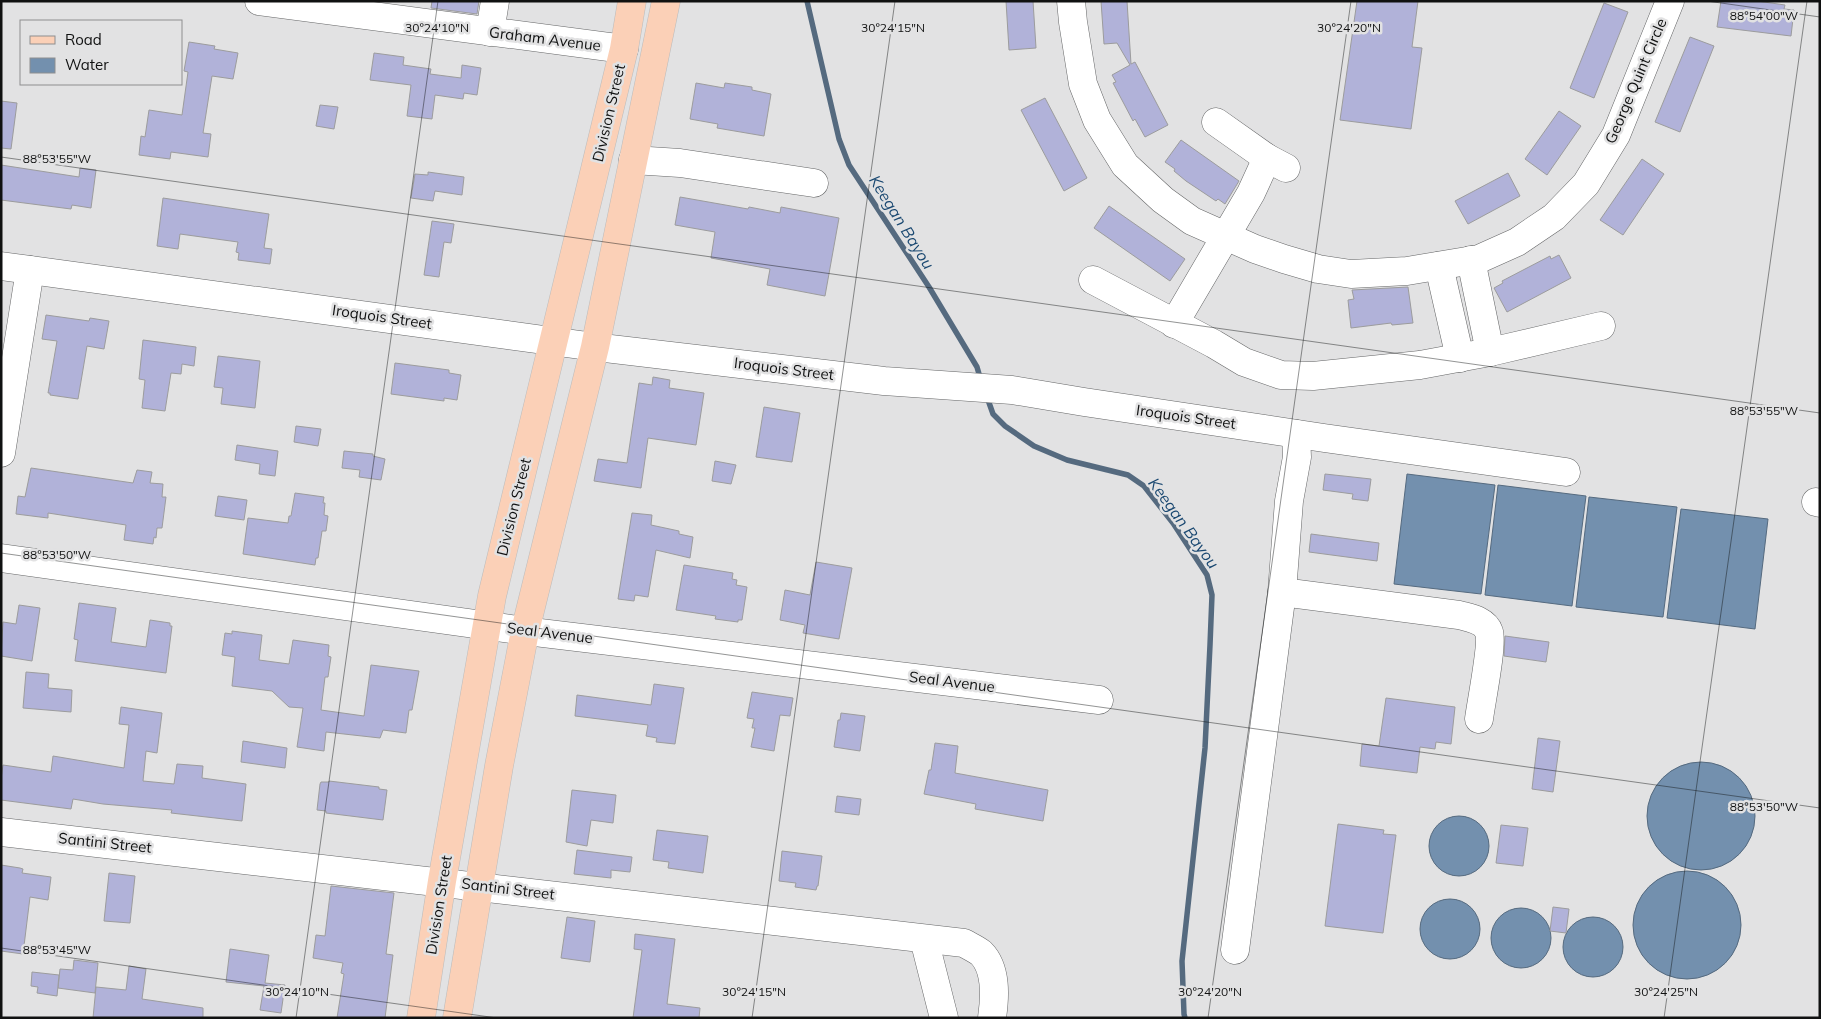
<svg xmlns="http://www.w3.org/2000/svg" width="1821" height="1019" font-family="Mulish,sans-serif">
  <rect width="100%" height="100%" fill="#e2e2e3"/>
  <g fill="#7390ae" stroke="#556a7f">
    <path d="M1407 474 1495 485 1481 594 1394 584Z"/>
    <path d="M1498 485 1586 496 1572 606 1485 595Z"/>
    <path d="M1589 497 1677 507 1663 617 1576 607Z"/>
    <path d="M1681 509 1768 519 1755 629 1667 618Z"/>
    <circle cx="1701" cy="816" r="54"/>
    <circle cx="1459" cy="846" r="30"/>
    <circle cx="1687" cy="925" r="54"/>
    <circle cx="1450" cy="929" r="30"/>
    <circle cx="1521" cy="938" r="30"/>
    <circle cx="1593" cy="947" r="30"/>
  </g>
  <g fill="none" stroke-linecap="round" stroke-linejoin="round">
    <g stroke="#556a7f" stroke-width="5.5">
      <path d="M807 1 839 139 849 165 929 287 977 367 981 381"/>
      <path d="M987 397 993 414 1005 426 1034 446 1067 460 1128 475 1144 486 1173 523 1207 575 1212 595 1210 645 1205 748 1182 961 1184 1014 1185 1018"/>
    </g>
  </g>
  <g fill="#b1b2d9" stroke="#9c9c9d">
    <path d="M432 1H479L477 14 431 8Z"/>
    <path d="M1006 1H1033L1036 48 1009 50Z"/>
    <path d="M1101 1H1127L1131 64 1135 62 1168 125 1145 137 1135 119 1133 121 1113 83 1116 82 1112 75 1130 65 1117 43 1104 44Z"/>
    <path d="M1357 1H1418L1412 47 1422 48 1411 129 1340 120Z"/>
    <path d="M1721 1H1757L1785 5 1784 9 1794 10 1791 36 1717 27Z"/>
    <path d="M1604 3 1628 12 1594 98 1570 88Z"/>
    <path d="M1690 37 1714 46 1680 132 1655 122Z"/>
    <path d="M189 42 215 46 214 49 238 53 233 79 212 76 203 133 211 134 208 157 171 152 170 159 139 155 141 136 145 137 149 110 182 115 188 72 184 71Z"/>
    <path d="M374 53 404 57 403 65 431 69 430 74 461 78 462 65 481 68 477 95 464 93 463 99 435 95 432 119 407 116 411 85 370 80Z"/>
    <path d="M696 83 724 88 725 83 752 87V90L771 94 764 136 717 128 718 124 690 119Z"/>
    <path d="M1045 98 1087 178 1064 191 1021 110Z"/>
    <path d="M1 101 17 103 11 149 1 148Z"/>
    <path d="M320 105 338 107 334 129 316 126Z"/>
    <path d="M1559 111 1581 126 1547 175 1525 159Z"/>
    <path d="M1181 140 1239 181 1225 204 1218 199 1216 201 1186 181 1174 171 1175 169 1165 162Z"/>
    <path d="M1642 159 1664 174 1623 235 1600 220Z"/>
    <path d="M1 165 79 177 80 168 96 170 91 208 72 205 71 209 1 200Z"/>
    <path d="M428 172 464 177 462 195 435 191 433 201 411 198 415 174 428 175Z"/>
    <path d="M1508 173 1520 196 1468 224 1455 201Z"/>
    <path d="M680 197 748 209 749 207 780 213 781 207 839 218 825 296 767 285 770 269 711 258 715 232 675 225Z"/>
    <path d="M163 198 269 214 264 248 272 249 270 264 238 260 239 253 236 252 238 242 180 234 178 249 157 246Z"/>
    <path d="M1109 206 1185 259 1170 281 1094 228Z"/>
    <path d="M432 221 454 224 451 243 444 242 439 277 424 275Z"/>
    <path d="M1559 255 1571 278 1507 312 1494 288 1503 283 1502 281 1550 256 1551 259Z"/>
    <path d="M1408 287 1413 323 1392 325 1391 323 1351 328 1348 300 1354 299 1352 290Z"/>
    <path d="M46 315 89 321 90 318 109 321 104 349 87 346 78 399 50 395V393H48L57 341 42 339Z"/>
    <path d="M143 340 196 347 194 366 182 364 181 374 171 373 165 411 142 408 145 380 139 379Z"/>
    <path d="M218 356 260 361 255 408 221 404 223 388 214 387Z"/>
    <path d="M395 363 449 370V373L461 375 457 400 444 398V401L391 394Z"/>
    <path d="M653 377 670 380 669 388 704 393 696 445 648 438 641 488 594 481 598 459 627 463 639 383 652 385Z"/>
    <path d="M764 407 800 413 792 462 756 457Z"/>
    <path d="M296 426 321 429 318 446 294 442Z"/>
    <path d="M237 445 278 451 275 476 259 474 260 464 235 460Z"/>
    <path d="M344 451 373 454V456L385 459 381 480 359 477 360 470 342 468Z"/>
    <path d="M715 461 736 465 731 484 712 481Z"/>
    <path d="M31 468 133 483 137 470 152 472 150 483 163 484 162 497H166L162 528H157L156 538 154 537 153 544 124 540 126 525 48 513V518L16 514 18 496 25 497Z"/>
    <path d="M1325 474 1371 479 1368 501 1352 499 1353 494 1323 490Z"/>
    <path d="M295 493 324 497 323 503H325L324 515 328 516 326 531H322L318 558H316L315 565 243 554 248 518 288 523 289 516H291Z"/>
    <path d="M218 496 247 500 244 520 215 516Z"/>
    <path d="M632 513 652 515 651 525 679 531V534L693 537 690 558 656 550 648 597 635 595 634 601 618 599Z"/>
    <path d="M1311 534 1379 543 1377 561 1309 552Z"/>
    <path d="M816 562 852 568 839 639 803 633 805 625 780 620 785 590 810 595Z"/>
    <path d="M684 565 733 573 732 579 737 580 736 585 747 587 742 620H738V622L715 619 716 616 676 610Z"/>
    <path d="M79 603 116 608 111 642 146 647 150 620 170 623V626H172L166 673 75 661 78 640 74 639Z"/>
    <path d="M19 605 40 608 32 661 1 656 3 622 16 624Z"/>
    <path d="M232 631 262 635 259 660 289 664 293 640 329 645 328 656 331 657 328 677H325L321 710 364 716 371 665 419 671 412 710H409L406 733 383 730 380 738 326 732 324 751 297 747 303 708 289 707 272 691 232 686 235 657 222 655 225 633 232 634Z"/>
    <path d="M1505 636 1549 642 1546 662 1504 656Z"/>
    <path d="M26 672 49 674 48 688 72 690 71 712 23 708Z"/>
    <path d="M654 684 684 688 675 744 656 742 657 738 646 736 648 725 575 716 577 695 651 705Z"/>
    <path d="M752 692 793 698 790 716 780 715 774 751 751 747 755 728H752L754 719 747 718Z"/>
    <path d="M1386 698 1455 707 1451 744 1436 742 1435 749 1420 747 1417 773 1360 766 1362 744 1379 746Z"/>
    <path d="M121 707 162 713 157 753 146 751 143 781 174 784 177 764 203 766 202 778 246 784 242 821 171 813 172 810 103 804 73 799 71 809 1 800V779L3 765 51 772 53 756 124 768 129 725 119 724Z"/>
    <path d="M841 713 865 716 860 751 834 747 838 720H840Z"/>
    <path d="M1538 738 1560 741 1553 792 1532 789Z"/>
    <path d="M243 741 287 748 285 768 241 762Z"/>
    <path d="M935 743 958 746 955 773 1048 790 1043 821 975 809 976 804 924 794 929 770H931Z"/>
    <path d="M329 781 379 787V789L387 790 383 820 326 813V811L317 810 320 784 321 782H329Z"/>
    <path d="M572 790 616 795 613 823 591 820 587 846 566 842Z"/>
    <path d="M837 796 861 799 859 815 835 812Z"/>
    <path d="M1338 824 1384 830 1383 834 1396 835 1383 933 1325 926Z"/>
    <path d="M1501 825 1528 828 1523 866 1496 863Z"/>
    <path d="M657 830 708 836 703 873 668 868 669 862 653 860Z"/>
    <path d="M577 850 632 857 630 872 611 870V878L574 874Z"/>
    <path d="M782 851 822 856 818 886H817L816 890 795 887 796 883 779 881Z"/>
    <path d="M1 865 20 868 23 869 22 873 51 877 48 900 30 897 23 954 1 951Z"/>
    <path d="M109 873 135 876 130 923 104 921Z"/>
    <path d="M331 886 394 893 386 954 393 955 385 1018H337L344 974 341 973 343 963 313 958 316 935 325 936Z"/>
    <path d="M1553 907 1569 909 1566 933 1550 931Z"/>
    <path d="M567 917 595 921 590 962 561 958Z"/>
    <path d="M635 934 675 939 667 1004 700 1008 699 1018H633L642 950 634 949Z"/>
    <path d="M230 949 269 955 265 983 285 985 281 1013 260 1010 264 986 226 982Z"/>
    <path d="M74 960 98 963 95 993 58 988 60 969 73 970Z"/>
    <path d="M129 966 146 969 142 999 203 1008V1018H93L96 987 126 990Z"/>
    <path d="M32 972 59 975 57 996 37 993 38 987 31 986Z"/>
  </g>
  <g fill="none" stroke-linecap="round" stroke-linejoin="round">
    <defs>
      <g id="minor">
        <path d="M259 1 624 49"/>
        <path d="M1071 1 1073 22 1083 84 1097 120 1125 165 1163 200 1192 221 1255 249 1284 259 1318 269 1351 274 1407 271 1479 259 1517 242 1554 217 1586 184 1616 135 1670 1"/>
        <path d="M490 32 495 1"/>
        <path d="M1216 122 1267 158 1286 168"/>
        <path d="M633 160 680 163 814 183"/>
        <path d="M1471 260 1490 352"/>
        <path d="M1 266 595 347 884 381 1012 390 1084 402 1324 438 1566 472"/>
        <path d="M1439 266 1460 358"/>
        <path d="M1093 280 1214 344 1244 362 1281 375 1313 376 1420 365 1490 352 1601 326"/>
        <path d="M1174 324 1251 193 1267 158"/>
        <path d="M1 453 30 270"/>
        <path d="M1816 502 1820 503"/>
        <path d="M1 558 525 631 1099 700"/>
        <path d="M1282 592 1459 615C1470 618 1485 620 1489 632 1493 644 1481 703 1479 719"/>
        <path d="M1 832 964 943C969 946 976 949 981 953 997 969 995 997 992 1018"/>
        <path d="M924 939 944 1018"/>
        <path d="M1235 950 1282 592 1289 501 1297 457 1296 434"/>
      </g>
      <g id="major">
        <path d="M421 1018 442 881 492 596 624 49 632 1"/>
        <path d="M457 1018 499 766 525 631 595 347 666 1"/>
      </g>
    </defs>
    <use href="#minor" stroke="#656667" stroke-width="29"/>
    <use href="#major" stroke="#bcbcbc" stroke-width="29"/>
    <use href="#minor" stroke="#fff" stroke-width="28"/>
    <use href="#major" stroke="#fbd0b7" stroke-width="28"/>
  </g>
  <path fill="none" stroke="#101111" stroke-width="1" stroke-opacity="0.45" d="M1707 1 1820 17M1 157 1820 413M1 553 1820 808M1 948 497 1018M296 1018 438 1M752 1018 895 1M1208 1018 1351 1M1664 1018 1807 1"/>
  <g text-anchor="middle" stroke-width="5" stroke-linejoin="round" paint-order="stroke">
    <g font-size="15" fill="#101111" stroke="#e2e2e3">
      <text transform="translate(545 39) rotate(7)" y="5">Graham Avenue</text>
      <text transform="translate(1636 81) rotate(-67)" y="5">George Quint Circle</text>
      <text transform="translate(609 113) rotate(-77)" y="5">Division Street</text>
      <text transform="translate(382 317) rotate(8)" y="5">Iroquois Street</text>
      <text transform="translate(784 369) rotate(7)" y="5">Iroquois Street</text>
      <text transform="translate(1186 417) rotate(8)" y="5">Iroquois Street</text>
      <text transform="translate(514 507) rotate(-76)" y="5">Division Street</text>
      <text transform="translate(550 633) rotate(7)" y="5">Seal Avenue</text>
      <text transform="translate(952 682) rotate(7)" y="5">Seal Avenue</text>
      <text transform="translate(105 843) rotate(6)" y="5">Santini Street</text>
      <text transform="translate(508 889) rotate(7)" y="5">Santini Street</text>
      <text transform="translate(439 905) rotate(-81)" y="5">Division Street</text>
    </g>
    <g font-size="16" font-style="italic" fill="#1a4871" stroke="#e2e2e3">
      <text transform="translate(902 222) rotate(58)" y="6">Keegan Bayou</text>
      <text transform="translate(1184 523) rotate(54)" y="6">Keegan Bayou</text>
    </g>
  </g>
  <g font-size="12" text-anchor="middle" fill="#101111" stroke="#e2e2e3" stroke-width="5" stroke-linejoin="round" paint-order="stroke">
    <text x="1764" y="20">88°54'00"W</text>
    <text x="437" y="32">30°24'10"N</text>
    <text x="893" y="32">30°24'15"N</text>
    <text x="1349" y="32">30°24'20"N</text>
    <text x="57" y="163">88°53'55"W</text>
    <text x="1764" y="415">88°53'55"W</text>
    <text x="57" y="559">88°53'50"W</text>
    <text x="1764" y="811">88°53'50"W</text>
    <text x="57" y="954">88°53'45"W</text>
    <text x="297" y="996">30°24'10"N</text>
    <text x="754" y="996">30°24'15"N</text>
    <text x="1210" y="996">30°24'20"N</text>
    <text x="1666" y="996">30°24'25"N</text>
  </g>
  <rect width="1821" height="1019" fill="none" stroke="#101111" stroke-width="5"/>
  <rect x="20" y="20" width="162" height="65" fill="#e2e2e3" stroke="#8e8e8f"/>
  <rect x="30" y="36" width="25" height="8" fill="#fbd0b7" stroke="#8e8e8f"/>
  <text x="65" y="45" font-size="15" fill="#101111">Road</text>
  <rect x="30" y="58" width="25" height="15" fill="#7390ae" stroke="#8e8e8f"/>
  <text x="65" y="70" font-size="15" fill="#101111">Water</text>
</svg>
